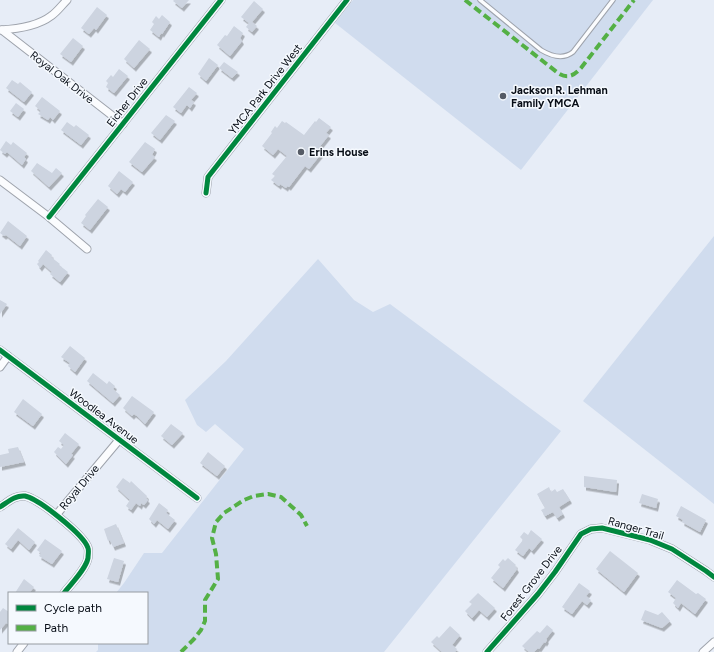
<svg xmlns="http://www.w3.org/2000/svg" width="714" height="652" font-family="Figtree,sans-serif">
  <defs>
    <filter id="shadow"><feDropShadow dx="2" dy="3.5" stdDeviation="0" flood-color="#0004"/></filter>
  </defs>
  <rect width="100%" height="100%" fill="#e7edf7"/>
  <g fill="#d0dcee">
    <path d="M353 0H653L521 170 335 23Z"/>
    <path d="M714 236V504L583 401Z"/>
    <path d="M318 259 354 300 373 312 390 304 561 431 384 652H96L98 650V643H147V593H116L124 583 144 553H162L244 449 215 424 206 432 197 425 185 400 226 361Z"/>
  </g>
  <g fill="#cdd4e0" filter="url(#shadow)">
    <path d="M174 0H189L182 8 173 1Z"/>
    <path d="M254 1 263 9 252 22 257 26 252 32 246 27 249 23 241 17Z"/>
    <path d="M97 7 107 15 96 30 94 28 89 34 81 28Z"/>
    <path d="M162 15 170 22 162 34 161 33 159 37 150 30 154 24 152 22 156 16 159 19Z"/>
    <path d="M234 26 243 33 240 38 242 41 230 56 217 45 225 35 227 36Z"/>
    <path d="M73 38 83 46 71 62 60 54Z"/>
    <path d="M139 40 150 49 134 68 124 59Z"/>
    <path d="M209 58 218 65 206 81 198 74Z"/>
    <path d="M224 62 238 72 232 78 219 68Z"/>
    <path d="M119 69 128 76 114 93 106 87 108 83 106 81 111 75 113 77Z"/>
    <path d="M12 80 18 84 20 82 32 92 24 102 6 88Z"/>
    <path d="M189 87 197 93 191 100 194 102 190 108 187 105 186 106 181 113 173 107Z"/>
    <path d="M42 97 60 111 53 120 50 117 48 120 38 114 41 111 35 106Z"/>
    <path d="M16 103 24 109 18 117 10 111Z"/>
    <path d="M166 115 175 121 160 140 151 133Z"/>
    <path d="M319 118 331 127 326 133 329 135 317 150 321 154 309 169 305 166 289 187 287 186 286 188 280 184 279 186 271 180 275 176 272 174 287 156 278 149 273 155 262 146 272 133 271 132 275 126 277 128 282 121 285 123 286 122 304 135 315 121 316 122Z"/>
    <path d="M67 122 74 127 76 125 89 135 81 145 61 130Z"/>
    <path d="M6 141 11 145 13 142 27 153 24 157 26 159 22 165 7 152 5 154 0 150Z"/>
    <path d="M145 142 155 149 152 155 155 157 142 172 129 162Z"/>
    <path d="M37 163 52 173 56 168 62 173 49 187 31 171Z"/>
    <path d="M119 171 133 182 125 192 121 189 117 194 108 186Z"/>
    <path d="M98 199 108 207 90 230 81 223 86 216 85 215Z"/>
    <path d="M8 221 27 236 20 246 6 235 4 236 0 233Z"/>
    <path d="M46 250 52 255 51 257 60 264 59 265 68 272 60 282 50 274 52 272 43 264 40 268 37 264 39 262 38 261Z"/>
    <path d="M0 300 7 304 0 314Z"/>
    <path d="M70 346 85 358 75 372 68 366 70 363 61 357Z"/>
    <path d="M93 373 107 384 109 381 115 386 113 389 120 395 113 403 87 381Z"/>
    <path d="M132 396 154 412 145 424 137 416 134 414 132 416 123 408Z"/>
    <path d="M23 399 42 414 33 426 14 412Z"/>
    <path d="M171 424 183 433 172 445 161 436Z"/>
    <path d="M65 433 79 444 71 454 73 455 66 464 54 452 58 447 61 449 64 445 59 441Z"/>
    <path d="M18 447 24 462 0 467V455L9 453 8 449Z"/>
    <path d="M208 452 225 466 217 476 200 463Z"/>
    <path d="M584 476 617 480 616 492 584 487Z"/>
    <path d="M123 478 130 483 131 481 147 496 146 498 148 500 144 505 141 503 140 506 136 503 131 510 126 506 130 500 116 487Z"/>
    <path d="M549 487 551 492 555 489 557 492 563 489 570 500 559 507 563 514 557 518 553 512 545 516 541 510 545 508 537 494Z"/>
    <path d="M642 494 658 499 656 508 639 503Z"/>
    <path d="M159 503 168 510 166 513 175 520 168 529 157 520 154 524 149 519Z"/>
    <path d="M681 506 706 520 700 532 682 522 683 520 676 516Z"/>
    <path d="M116 524 124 543 113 547 110 540 108 541 104 529Z"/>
    <path d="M18 528 35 542 29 550 18 540 11 549 5 544Z"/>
    <path d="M531 530 542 539 532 551 529 548 523 556 515 550 523 540 520 537 524 532 528 535Z"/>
    <path d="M45 539 62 551 52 564 39 556 41 553 37 550Z"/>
    <path d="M610 551 638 573 624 592 596 569Z"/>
    <path d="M114 558 124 561 118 582 107 579Z"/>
    <path d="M508 558 516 565 515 566 517 569 503 588 491 578 500 567 498 565 503 559 505 561Z"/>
    <path d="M24 579 34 587 29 593H15Z"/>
    <path d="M677 580 696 594 698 593 706 599 695 614 681 603 678 608 673 603 676 598 668 592Z"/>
    <path d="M579 583 590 591 586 596 591 600 587 605 582 601 572 614 562 607Z"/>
    <path d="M478 593 495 608 487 617 479 610 472 618 465 611 472 604 469 602Z"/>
    <path d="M3 608 9 612V623L8 624 6 623 0 630V612Z"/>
    <path d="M645 610 658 615 662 612 670 621 662 628 641 620Z"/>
    <path d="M547 625 553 630 546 639 547 640 545 643 544 642 539 649 538 648 534 652H529L522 646 537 631 540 633Z"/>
    <path d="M450 626 460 635 452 645 457 649 455 652H442L431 642 437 636 439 638Z"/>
  </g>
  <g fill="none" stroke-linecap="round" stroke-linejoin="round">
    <defs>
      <path id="lane" d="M480 0 541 50C551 56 563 60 573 52L613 0"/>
      <g id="street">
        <path d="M0 30C17 29 38 26 51 16 57 12 62 5 67 0"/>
        <path d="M2 30 123 124"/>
        <path d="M0 180 49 217 87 249"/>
        <path d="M206 193 208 177 347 0"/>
        <path d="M49 217 221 0"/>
        <path d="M0 350 197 498"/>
        <path d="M0 367 8 356"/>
        <path d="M0 507C8 502 15 495 25 496 39 499 84 535 88 548 89 551 88 555 88 558 86 569 71 584 64 593"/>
        <path d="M57 514 119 440"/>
        <path d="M17 652 24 643"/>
        <path d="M487 652 538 594 555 572 581 534 591 529 602 528 650 540 672 549 706 571 714 577"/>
        <path d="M703 652 714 642"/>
      </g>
    </defs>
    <use href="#lane" stroke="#9ea3ac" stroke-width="5.5"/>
    <use href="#street" stroke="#9ea3ac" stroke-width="9"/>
    <use href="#lane" stroke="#fbfcfe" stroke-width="3.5"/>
    <use href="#street" stroke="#fbfcfe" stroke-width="7"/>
    <g stroke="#54b045" stroke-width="4" stroke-dasharray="8 4" stroke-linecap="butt">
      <path d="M465 0 558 73C567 79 574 76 581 68L634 0"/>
      <path d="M181 652 194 639 201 630 205 621V600L218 579 216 554 212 538 216 522 224 513 244 500 254 496 268 494 281 497 301 515 307 526"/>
    </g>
    <defs>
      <g id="cycleway">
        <path d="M206 193 208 177 347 0"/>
        <path d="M49 217 221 0"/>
        <path d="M0 350 197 498"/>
        <path d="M0 507C8 502 15 495 25 496 39 499 84 535 88 548 89 551 88 555 88 558 86 569 71 584 64 593"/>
        <path d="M487 652 538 594 555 572 581 534 591 529 602 528 650 540 672 549 706 571 714 577"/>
      </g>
    </defs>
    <use href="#cycleway" stroke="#f5f9fe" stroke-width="8"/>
    <use href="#cycleway" stroke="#00873e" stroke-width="5"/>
  </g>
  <g fill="#555b65" stroke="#f5f9fe" stroke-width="1.5">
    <circle cx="503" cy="96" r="4"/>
    <circle cx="301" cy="152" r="4"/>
  </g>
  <g text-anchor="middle" stroke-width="3" stroke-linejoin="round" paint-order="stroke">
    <g font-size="11" fill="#070d16" stroke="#f5f9fe">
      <text transform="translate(62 77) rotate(38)" y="4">Royal Oak Drive</text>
      <text transform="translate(265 89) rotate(-52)" y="4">YMCA Park Drive West</text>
      <text transform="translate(127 102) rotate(-52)" y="4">Eicher Drive</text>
      <text transform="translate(104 416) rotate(37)" y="4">Woodlea Avenue</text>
      <text transform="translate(79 487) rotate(-50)" y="4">Royal Drive</text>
      <text transform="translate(636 528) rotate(16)" y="4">Ranger Trail</text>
      <text transform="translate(531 583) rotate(-52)" y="4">Forest Grove Drive</text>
    </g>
    <g font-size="11" font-weight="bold" fill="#070d16" stroke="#f5f9fe" text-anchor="start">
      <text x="511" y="94">Jackson R. Lehman<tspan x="511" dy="13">Family YMCA</tspan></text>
      <text x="309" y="156">Erins House</text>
    </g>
  </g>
  <rect x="8" y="592" width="140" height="52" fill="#f5f9fe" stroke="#969ba1"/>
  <rect x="16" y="605" width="20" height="6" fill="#00873e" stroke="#969ba1"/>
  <text x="44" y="612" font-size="12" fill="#070d16">Cycle path</text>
  <rect x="16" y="625" width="20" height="6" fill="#54b045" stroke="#969ba1"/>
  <text x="44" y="632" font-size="12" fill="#070d16">Path</text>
</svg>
